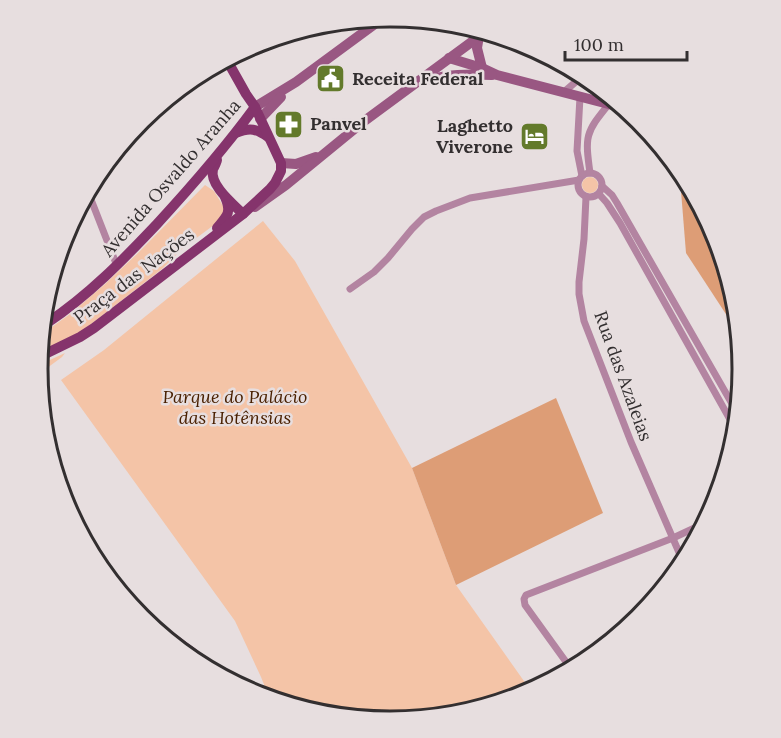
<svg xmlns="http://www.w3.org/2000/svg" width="781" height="738" font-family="Lora,serif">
  <rect width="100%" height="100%" fill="#e7dedf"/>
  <g fill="#f4c4a7">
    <circle cx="590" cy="185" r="8"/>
    <path d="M205 185 214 191 225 209 222 219 183 248 162 269 77 335 42 351 45 332 70 314 104 285 137 254Z"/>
    <path d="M263 221 295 261 412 468 456 585 531 691 525 695 390 721 269 697 261 677 235 621 61 380 104 350Z"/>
    <path d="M65 353 62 357 39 374V365Z"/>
  </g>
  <g fill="#dd9d76">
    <path d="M681 191 689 193 716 234 735 328 686 253Z"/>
    <path d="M556 398 603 513 456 585 412 468Z"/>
  </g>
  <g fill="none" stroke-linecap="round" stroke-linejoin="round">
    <g stroke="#b384a1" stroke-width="7">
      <path d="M564 92 579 79"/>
      <path d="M580 97 577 151 582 176"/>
      <circle cx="590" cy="185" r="12"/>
      <path d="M590 173C585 136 585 133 609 104"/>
      <path d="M602 186 612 195 617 203 735 409"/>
      <path d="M599 194 607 203 620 223 732 423"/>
      <path d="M90 197 117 266"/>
      <path d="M586 197 584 239 579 282V294L584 321 631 442 681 557"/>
      <path d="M350 289 374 272 388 258 412 229 424 217 436 211 470 198 579 180"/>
      <path d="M569 666 525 605 524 599 526 595 673 538 703 524"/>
    </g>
    <g stroke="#995782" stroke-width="10">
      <path d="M479 36 477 48 482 68"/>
      <path d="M449 58 482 68 497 75 620 107"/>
      <path d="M424 81C447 74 468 74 492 75"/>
      <path d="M255 107 296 82 383 18"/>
      <path d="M260 119 281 97"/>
      <path d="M281 163 296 164 316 157"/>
      <path d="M255 207 286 185 363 122 481 35"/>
      <path d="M147 622 171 637 193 653"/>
    </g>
    <g stroke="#85346c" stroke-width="10">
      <path d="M236 133C250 127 257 129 268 137"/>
      <path d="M217 160C217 161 214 168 213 169 209 185 233 204 243 214"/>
      <path d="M217 228C227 216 232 213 225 197"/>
      <path d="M47 323C89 295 123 260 157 224 191 187 225 148 255 107"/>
      <path d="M41 356 80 337 94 328 243 214 270 189 275 183 281 171V163L255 107 246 94 228 62"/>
    </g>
  </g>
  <defs>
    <symbol id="civic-square" viewBox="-11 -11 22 22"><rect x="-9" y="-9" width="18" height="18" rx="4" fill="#637a2b" stroke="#e7dedf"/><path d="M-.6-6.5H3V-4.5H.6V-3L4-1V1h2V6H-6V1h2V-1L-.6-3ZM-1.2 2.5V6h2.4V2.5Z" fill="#fff"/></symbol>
    <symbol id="pharmacy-square" viewBox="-11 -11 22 22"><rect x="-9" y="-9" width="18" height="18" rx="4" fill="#637a2b" stroke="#e7dedf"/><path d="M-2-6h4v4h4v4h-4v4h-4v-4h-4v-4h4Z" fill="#fff"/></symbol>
    <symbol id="hotel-square" viewBox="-11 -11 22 22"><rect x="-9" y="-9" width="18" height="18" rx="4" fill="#637a2b" stroke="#e7dedf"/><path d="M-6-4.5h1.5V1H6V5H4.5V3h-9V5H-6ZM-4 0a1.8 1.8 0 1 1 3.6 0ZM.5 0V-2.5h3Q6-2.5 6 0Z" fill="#fff"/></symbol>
  </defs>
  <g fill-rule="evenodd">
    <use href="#civic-square" x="314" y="62" width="33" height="33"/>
    <use href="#pharmacy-square" x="272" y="108" width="33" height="33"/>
    <use href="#hotel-square" x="518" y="120" width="33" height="33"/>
  </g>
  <g text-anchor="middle" stroke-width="5" stroke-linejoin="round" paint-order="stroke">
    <g font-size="18" font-weight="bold" fill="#332f30" stroke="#e7dedf" text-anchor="start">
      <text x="352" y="85">Receita Federal</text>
      <text x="310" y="130">Panvel</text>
      <text x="513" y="132" text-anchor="end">Laghetto<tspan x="513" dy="21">Viverone</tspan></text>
    </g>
    <g font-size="18" fill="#332f30" stroke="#e7dedf">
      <text transform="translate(171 178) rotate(-49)" y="6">Avenida Osvaldo Aranha</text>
      <text transform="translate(134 276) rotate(-37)" y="6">Praça das Nações</text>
      <text transform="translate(623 376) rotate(70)" y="6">Rua das Azaleias</text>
    </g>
    <g font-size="18" font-style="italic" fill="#492001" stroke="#e7dedf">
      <text x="235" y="403">Parque do Palácio<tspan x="235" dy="21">das Hotênsias</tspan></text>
    </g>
  </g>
  <path d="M0 0H781V738H0ZM48 369a342 342 0 1 1 684 0a342 342 0 1 1-684 0Z" fill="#e7dedf" fill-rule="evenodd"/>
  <path fill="none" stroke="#332f30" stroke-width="3" d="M48 369a342 342 0 1 1 684 0a342 342 0 1 1-684 0Z"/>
  <path d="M565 51v9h122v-9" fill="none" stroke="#332f30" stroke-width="3"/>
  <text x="574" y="51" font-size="18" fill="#332f30" stroke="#e7dedf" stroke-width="4.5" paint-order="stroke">100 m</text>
</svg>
